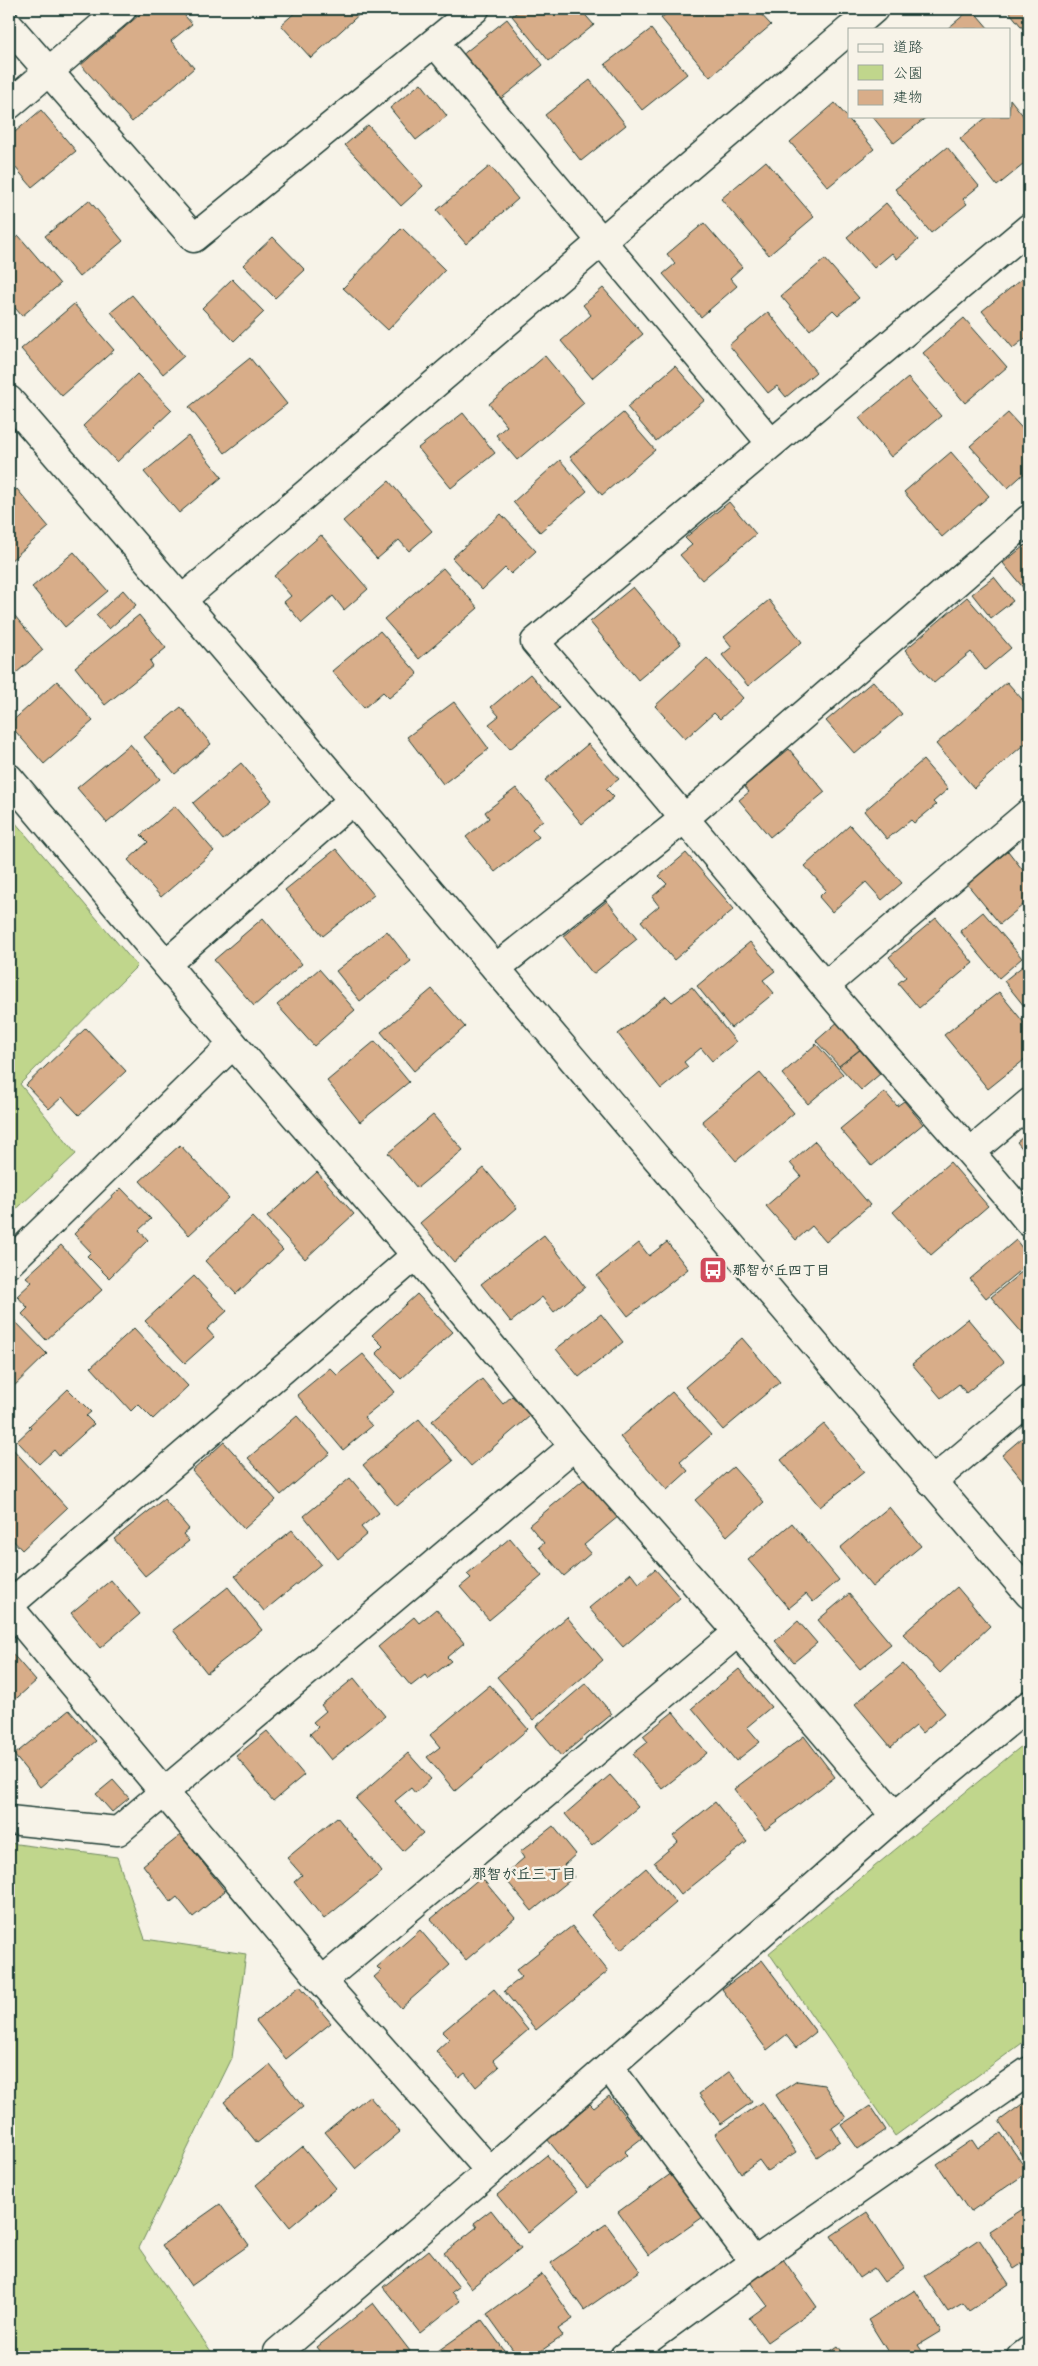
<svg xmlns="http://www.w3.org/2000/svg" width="1038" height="2366" font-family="Mali,'Klee One',sans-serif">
  <rect width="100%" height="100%" fill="#f7f3e8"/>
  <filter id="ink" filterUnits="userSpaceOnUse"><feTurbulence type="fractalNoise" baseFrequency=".02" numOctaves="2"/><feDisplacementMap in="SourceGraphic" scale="10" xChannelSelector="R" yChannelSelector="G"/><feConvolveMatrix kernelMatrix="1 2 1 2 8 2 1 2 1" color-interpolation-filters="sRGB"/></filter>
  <g filter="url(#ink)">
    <g fill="#c0d68c" stroke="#708a60">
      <path d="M9 815 137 966 20 1084 76 1154 9 1216Z"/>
      <path d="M1029 1740V2038L895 2136 769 1953Z"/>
      <path d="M9 1843 117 1857 145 1939 246 1954 232 2058 139 2248 215 2357H9Z"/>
    </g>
    <g fill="#d8ad89" stroke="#1f3d34">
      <path d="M146 9H179L192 24 171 41 194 68 132 122 81 65Z"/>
      <path d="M299 9H361L363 11 311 58 281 25Z"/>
      <path d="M521 9H580L594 25 549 61 512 16Z"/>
      <path d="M673 9H756L771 25 710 77 661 18Z"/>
      <path d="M972 9 989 29H947L971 9Z"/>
      <path d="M1007 9H1029V36Z"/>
      <path d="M507 19 543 65 498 101 462 55Z"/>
      <path d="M651 29 687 74 642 110 605 64Z"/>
      <path d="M590 80 626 125 581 161 545 115Z"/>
      <path d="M421 83 447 116 416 140 390 108Z"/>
      <path d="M1010 99 1029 123V160L997 186 960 139 988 116H1009Z"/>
      <path d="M835 103 874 149 828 187 790 142Z"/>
      <path d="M41 110 76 151 32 187 9 160V137Z"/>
      <path d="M872 116H928L894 143Z"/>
      <path d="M368 125 423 186 401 206 345 145Z"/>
      <path d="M947 147 979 186 963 199 967 204 931 233 895 189Z"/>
      <path d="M766 161 814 217 769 255 721 199Z"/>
      <path d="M490 166 518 199 466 244 437 210Z"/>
      <path d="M89 200 123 241 79 277 45 236Z"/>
      <path d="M886 203 918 240 897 259 892 253 874 268 847 237Z"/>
      <path d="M704 223 742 267 730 278 737 286 701 317 663 274 675 264 667 254Z"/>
      <path d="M402 228 445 270 388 330 343 288Z"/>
      <path d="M19 236 60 284 22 316 9 301V244Z"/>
      <path d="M273 237 305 270 275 298 243 265Z"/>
      <path d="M825 259 859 298 838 315 833 310 810 330 781 296Z"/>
      <path d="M1029 273V335L1013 348 982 311Z"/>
      <path d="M232 279 264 312 234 341 202 308Z"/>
      <path d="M603 288 643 334 592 378 561 341 591 315 583 305Z"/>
      <path d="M132 295 184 356 163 374 111 312Z"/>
      <path d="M74 304 114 350 62 396 21 349Z"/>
      <path d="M768 312 816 372 786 397 777 386 768 393 729 345Z"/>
      <path d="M964 318 1007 367 965 403 923 353Z"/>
      <path d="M545 356 584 403 517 460 496 435 507 426 489 404Z"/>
      <path d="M250 358 287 404 225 453 189 407Z"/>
      <path d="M675 366 705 400 656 441 627 407Z"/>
      <path d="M137 374 172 410 117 462 83 426Z"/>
      <path d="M908 378 941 416 891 457 859 418Z"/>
      <path d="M463 413 495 453 451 488 418 448Z"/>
      <path d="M623 413 655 450 602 495 570 457Z"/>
      <path d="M1008 413 1029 436V469L1008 488 970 446Z"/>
      <path d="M188 436 222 477 179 513 144 472Z"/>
      <path d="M951 452 989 496 942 537 904 492Z"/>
      <path d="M560 460 587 491 540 532 513 502Z"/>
      <path d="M389 481 432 531 409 551 399 540 377 559 343 521Z"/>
      <path d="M17 489 49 527 9 562V496Z"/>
      <path d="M729 502 756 534 702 580 680 555 692 545 685 538Z"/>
      <path d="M501 514 536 551 511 574 505 568 482 590 452 558Z"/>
      <path d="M321 535 368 589 344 610 333 596 302 623 284 602 291 596 274 576Z"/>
      <path d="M1029 542V595L1003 563Z"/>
      <path d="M74 552 108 591 65 627 32 587Z"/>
      <path d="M443 568 478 608 419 659 384 619Z"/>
      <path d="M994 577 1013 601 991 618 972 594Z"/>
      <path d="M633 587 681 644 638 680 590 622Z"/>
      <path d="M123 590 136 605 109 629 96 615Z"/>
      <path d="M967 597 1011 648 985 670 971 652 934 683 905 650Z"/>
      <path d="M769 600 802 642 748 686 722 655 732 647 724 637Z"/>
      <path d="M10 610 43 650 9 679V611Z"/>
      <path d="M139 615 166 648 150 661 153 666 105 705 75 667Z"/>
      <path d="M380 631 418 674 389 698 383 692 364 708 332 671Z"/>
      <path d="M707 658 743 698 720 719 714 713 685 739 655 706Z"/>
      <path d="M530 674 559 708 510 749 489 724 499 716 491 707Z"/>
      <path d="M57 681 93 721 44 764 9 724Z"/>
      <path d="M873 681 902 714 855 754 826 721Z"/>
      <path d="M1007 682 1029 707V740L974 788 936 744Z"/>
      <path d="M454 702 489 749 443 784 407 737Z"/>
      <path d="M181 707 211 744 175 774 144 737Z"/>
      <path d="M130 744 160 779 107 823 77 788Z"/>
      <path d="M588 744 619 779 606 789 614 797 582 824 545 780Z"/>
      <path d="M789 749 825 792 770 837 739 800 749 792 744 786Z"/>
      <path d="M923 760 948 789 933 802 936 805 914 823 911 820 887 839 864 811Z"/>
      <path d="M241 763 272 800 223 840 193 803Z"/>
      <path d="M516 788 543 820 532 829 539 837 495 872 466 837 489 818 485 812Z"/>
      <path d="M175 806 214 851 161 897 128 860 148 842 141 835Z"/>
      <path d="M850 825 902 883 882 900 866 882 832 912 819 897 826 890 805 866Z"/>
      <path d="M336 849 374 895 323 936 285 890Z"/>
      <path d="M1008 851 1029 878V900L1000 924 967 884Z"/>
      <path d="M686 853 734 909 674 960 641 921 659 906 652 897 667 884 659 876Z"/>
      <path d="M607 901 637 939 593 974 563 936Z"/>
      <path d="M983 912 1022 958 999 978 960 931Z"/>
      <path d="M263 918 302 964 254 1006 214 960Z"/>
      <path d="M936 918 973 963 919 1008 898 983 906 977 889 957Z"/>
      <path d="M387 931 411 961 360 1001 336 971Z"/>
      <path d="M750 942 775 971 763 980 774 993 731 1028 697 986Z"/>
      <path d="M1029 961V1002L1024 1006 1004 981Z"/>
      <path d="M319 969 355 1010 314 1046 277 1005Z"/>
      <path d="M692 987 736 1042 712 1061 701 1048 684 1062 688 1067 661 1089 618 1034 666 996 672 1002Z"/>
      <path d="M432 989 465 1027 414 1071 381 1032Z"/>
      <path d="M999 992 1029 1029V1056L988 1089 944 1035Z"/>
      <path d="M840 1020 863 1047 839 1066 816 1041Z"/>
      <path d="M86 1028 126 1071 79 1115 62 1097 49 1109 26 1085Z"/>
      <path d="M375 1041 409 1082 360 1122 327 1081Z"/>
      <path d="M816 1044 843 1074 808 1104 782 1074Z"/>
      <path d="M860 1050 880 1074 861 1090 839 1066Z"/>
      <path d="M760 1073 794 1113 736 1161 702 1121Z"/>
      <path d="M885 1092 897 1106 904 1101 923 1124 872 1166 840 1129Z"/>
      <path d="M433 1115 463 1150 417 1188 388 1153Z"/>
      <path d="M1029 1132V1157L1017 1142Z"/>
      <path d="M815 1141 870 1205 826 1242 812 1226 796 1240 766 1206 801 1176 790 1163Z"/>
      <path d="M180 1145 229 1198 189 1235 140 1181Z"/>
      <path d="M950 1162 988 1206 931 1255 893 1212Z"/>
      <path d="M484 1168 517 1208 454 1262 420 1223Z"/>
      <path d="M317 1172 354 1214 305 1259 267 1217Z"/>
      <path d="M121 1188 151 1219 139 1230 148 1240 109 1278 87 1256 91 1252 74 1234Z"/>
      <path d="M252 1217 283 1250 236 1294 205 1261Z"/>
      <path d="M544 1235 585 1287 554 1312 542 1297 511 1322 481 1284Z"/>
      <path d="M1016 1240 1029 1257V1263L986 1298 970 1279Z"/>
      <path d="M667 1242 688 1269 628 1316 597 1276 639 1243 649 1256Z"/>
      <path d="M61 1245 102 1290 46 1340 22 1314 28 1308 17 1296 32 1282 26 1277Z"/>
      <path d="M1029 1266V1330L1024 1335 991 1297Z"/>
      <path d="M194 1276 227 1311 207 1329 214 1337 185 1363 145 1321Z"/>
      <path d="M417 1294 453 1332 401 1379 376 1353 383 1346 372 1335Z"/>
      <path d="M601 1314 623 1342 579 1377 556 1349Z"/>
      <path d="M12 1318 47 1354 9 1391V1321Z"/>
      <path d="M968 1319 1004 1362 966 1393 959 1384 941 1398 912 1364Z"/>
      <path d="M134 1328 188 1386 153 1419 138 1404 131 1411 91 1367Z"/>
      <path d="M742 1338 780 1382 723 1430 685 1387Z"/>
      <path d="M363 1354 395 1392 364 1417 372 1426 343 1450 297 1395 330 1368 337 1375Z"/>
      <path d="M482 1379 503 1404 512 1396 530 1416 471 1466 432 1421Z"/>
      <path d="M68 1389 91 1412 86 1416 94 1424 59 1456 54 1450 39 1464 17 1441 31 1428 29 1426Z"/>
      <path d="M672 1392 711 1435 680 1462 688 1471 667 1490 620 1437Z"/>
      <path d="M297 1416 330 1453 281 1495 248 1458Z"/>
      <path d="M419 1419 453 1461 397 1506 363 1465Z"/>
      <path d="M824 1424 864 1472 820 1507 781 1460Z"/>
      <path d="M1029 1432V1488L1002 1455Z"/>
      <path d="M224 1442 276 1500 244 1529 192 1471Z"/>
      <path d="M10 1446 67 1508 22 1550 9 1536Z"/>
      <path d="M733 1467 764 1502 727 1536 695 1500Z"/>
      <path d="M587 1477 619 1516 584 1545 591 1553 564 1576 539 1547 544 1543 529 1525Z"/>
      <path d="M350 1478 379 1513 361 1527 367 1534 338 1559 304 1516Z"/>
      <path d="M164 1499 189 1529 183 1534 189 1541 145 1576 114 1539Z"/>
      <path d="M889 1507 921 1546 872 1587 840 1548Z"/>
      <path d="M792 1523 839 1580 813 1602 806 1594 789 1608 748 1560Z"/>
      <path d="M292 1530 321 1564 264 1611 235 1576Z"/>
      <path d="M510 1538 542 1576 489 1620 460 1587 471 1578 467 1574Z"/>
      <path d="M655 1569 680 1598 623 1647 589 1608 631 1573 639 1583Z"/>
      <path d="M111 1580 140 1614 100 1648 71 1613Z"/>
      <path d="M228 1587 262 1630 207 1673 173 1630Z"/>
      <path d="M957 1587 990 1626 940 1673 903 1634Z"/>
      <path d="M849 1594 891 1644 860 1669 818 1620Z"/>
      <path d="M436 1609 464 1643 447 1657 451 1661 428 1679 425 1675 411 1686 378 1647 414 1617 419 1623Z"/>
      <path d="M567 1617 603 1660 533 1720 497 1677Z"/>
      <path d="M798 1621 817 1643 794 1662 775 1641Z"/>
      <path d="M9 1650 36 1681 9 1705Z"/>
      <path d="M903 1664 945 1713 922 1733 916 1726 891 1747 855 1704Z"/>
      <path d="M739 1669 771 1707 747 1727 760 1742 736 1761 692 1708Z"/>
      <path d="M354 1678 385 1716 331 1760 310 1734 318 1727 313 1722 326 1711 321 1705Z"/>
      <path d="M586 1683 612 1714 561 1756 536 1726Z"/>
      <path d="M490 1685 528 1729 455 1791 427 1757 440 1747 430 1735Z"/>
      <path d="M69 1710 96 1741 40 1787 14 1755Z"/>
      <path d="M673 1712 707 1753 662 1789 633 1754 648 1742 643 1736Z"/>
      <path d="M267 1731 304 1775 273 1801 236 1756Z"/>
      <path d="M804 1736 835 1777 765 1830 734 1789Z"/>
      <path d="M408 1753 431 1779 415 1793 411 1788 395 1801 423 1833 403 1851 356 1799Z"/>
      <path d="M610 1775 638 1807 592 1846 565 1814Z"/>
      <path d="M113 1780 129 1798 112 1812 96 1794Z"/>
      <path d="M715 1802 747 1842 681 1895 654 1862 678 1842 673 1836Z"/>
      <path d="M337 1817 382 1872 324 1919 294 1882 302 1875 287 1858Z"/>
      <path d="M553 1826 576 1854 564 1865 574 1877 532 1911 503 1876 524 1858 520 1852Z"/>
      <path d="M181 1835 225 1891 193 1917 177 1897 171 1902 143 1865Z"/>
      <path d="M646 1868 676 1903 621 1950 591 1915Z"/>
      <path d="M481 1877 515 1918 466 1960 431 1919Z"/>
      <path d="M572 1926 608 1971 536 2030 504 1991 522 1977 516 1970Z"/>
      <path d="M420 1930 450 1965 401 2008 374 1977 381 1971 377 1967Z"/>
      <path d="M762 1960 816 2032 796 2048 786 2035 767 2050 722 1989Z"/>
      <path d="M300 1986 331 2023 286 2059 256 2021Z"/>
      <path d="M494 1989 528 2030 493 2060 499 2067 476 2087 465 2073 459 2078 436 2051 449 2039 442 2032Z"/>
      <path d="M270 2065 303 2107 257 2143 224 2102Z"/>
      <path d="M730 2071 752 2102 721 2124 699 2094Z"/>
      <path d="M797 2081 824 2085 846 2118 832 2128 840 2141 817 2157 776 2095Z"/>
      <path d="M369 2096 400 2132 356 2169 325 2132Z"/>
      <path d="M609 2096 642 2138 624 2152 627 2155 587 2188 547 2139 590 2104 594 2108Z"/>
      <path d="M762 2102 796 2152 767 2171 759 2160 741 2173 715 2134Z"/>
      <path d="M1025 2102 1029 2108V2165L999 2121Z"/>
      <path d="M870 2106 886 2130 858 2149 841 2125Z"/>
      <path d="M1001 2133 1028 2172 970 2212 937 2164 972 2140 978 2149Z"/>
      <path d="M302 2147 336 2188 290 2227 256 2185Z"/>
      <path d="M547 2155 577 2192 528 2233 497 2195Z"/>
      <path d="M672 2173 703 2217 649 2255 618 2212Z"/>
      <path d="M220 2204 249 2245 191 2286 162 2245Z"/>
      <path d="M1029 2205V2259L1014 2269 989 2231Z"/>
      <path d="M491 2210 521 2248 471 2288 444 2253 477 2227 474 2223Z"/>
      <path d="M867 2212 904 2268 884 2282 874 2268 859 2278 831 2236Z"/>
      <path d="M606 2224 640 2271 584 2310 551 2263Z"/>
      <path d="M979 2239 1009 2284 969 2311 963 2303 948 2312 924 2276Z"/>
      <path d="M429 2250 459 2287 452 2292 460 2301 420 2333 383 2287Z"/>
      <path d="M783 2259 817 2307 767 2342 749 2318 767 2305 750 2282Z"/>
      <path d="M542 2274 573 2319 558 2329 563 2336 532 2357H518L487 2314Z"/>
      <path d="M915 2290 941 2331 918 2345 924 2354 920 2357H891L868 2320Z"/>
      <path d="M373 2303 410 2351 401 2357H325L317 2347Z"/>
      <path d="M482 2320 509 2357H434L432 2355Z"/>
      <path d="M838 2346 846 2357H822Z"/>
    </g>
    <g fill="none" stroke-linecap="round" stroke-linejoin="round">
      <defs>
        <g id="street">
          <path d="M9 26 194 238 475 9"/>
          <path d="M435 43 771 443"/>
          <path d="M9 105 122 9"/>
          <path d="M1029 228 535 642C632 756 728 870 824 985 891 1065 963 1141 1029 1222"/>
          <path d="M9 778 233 1044 416 1255 574 1446 738 1632 895 1816"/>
          <path d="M166 964 353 800"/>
          <path d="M496 968 685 818 1029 519"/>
          <path d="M825 986 1029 813"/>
          <path d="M971 1152 1029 1103"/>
          <path d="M9 1263 233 1044"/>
          <path d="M932 1482 1029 1400"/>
          <path d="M9 1605 416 1255"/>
          <path d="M9 1607 322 1981 490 2171"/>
          <path d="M9 1820 118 1831 574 1446"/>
          <path d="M322 1981 738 1632"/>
          <path d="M609 2067 754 2262"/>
          <path d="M282 2357 278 2352 490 2171 895 1816 1029 1705"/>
          <path d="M624 2357 754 2262 1029 2071"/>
          <path d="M1021 2357 1029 2351"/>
        </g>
        <g id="secondary">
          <path d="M851 29 874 9"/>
          <path d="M9 400C353 795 687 1198 1029 1594"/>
          <path d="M183 599 849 30"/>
        </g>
      </defs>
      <use href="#street" stroke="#1f3d34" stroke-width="31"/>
      <use href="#secondary" stroke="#1f3d34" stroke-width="31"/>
      <use href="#street" stroke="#f7f3e8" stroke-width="28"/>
      <use href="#secondary" stroke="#f7f3e8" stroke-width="28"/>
    </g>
  </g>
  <defs>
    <symbol id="bus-square" viewBox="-11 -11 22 22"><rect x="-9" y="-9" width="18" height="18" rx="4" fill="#d1495b" stroke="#f7f3e8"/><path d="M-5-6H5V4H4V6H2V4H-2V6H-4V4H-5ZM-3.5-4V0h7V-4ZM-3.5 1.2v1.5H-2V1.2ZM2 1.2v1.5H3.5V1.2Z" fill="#fff"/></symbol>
  </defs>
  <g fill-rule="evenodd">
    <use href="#bus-square" x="697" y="1254" width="32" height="32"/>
  </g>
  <g text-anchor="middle" stroke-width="5" stroke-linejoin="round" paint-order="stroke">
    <g font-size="14" font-weight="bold" fill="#1f3d34" stroke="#f7f3e8" text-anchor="start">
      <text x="732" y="1275">那智が丘四丁目</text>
    </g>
    <g font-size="15" font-weight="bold" fill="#1f3d34" stroke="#f7f3e8">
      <text x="524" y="1879">那智が丘三丁目</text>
    </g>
  </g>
  <rect width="1038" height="2366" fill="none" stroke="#f7f3e8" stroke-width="30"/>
  <rect x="15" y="15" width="1008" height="2336" fill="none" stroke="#1f3d34" stroke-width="2" filter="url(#ink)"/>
  <rect x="848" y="28" width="162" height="90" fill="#f7f3e8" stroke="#a1aaa0"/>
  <rect x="858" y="44" width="25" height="8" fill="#f7f3e8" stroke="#a1aaa0"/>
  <text x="893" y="52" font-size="15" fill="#1f3d34">道路</text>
  <rect x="858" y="65" width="25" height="15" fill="#c0d68c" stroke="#a1aaa0"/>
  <text x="893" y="78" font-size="15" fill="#1f3d34">公園</text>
  <rect x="858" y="90" width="25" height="15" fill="#d8ad89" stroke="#a1aaa0"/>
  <text x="893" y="102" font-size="15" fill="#1f3d34">建物</text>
</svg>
